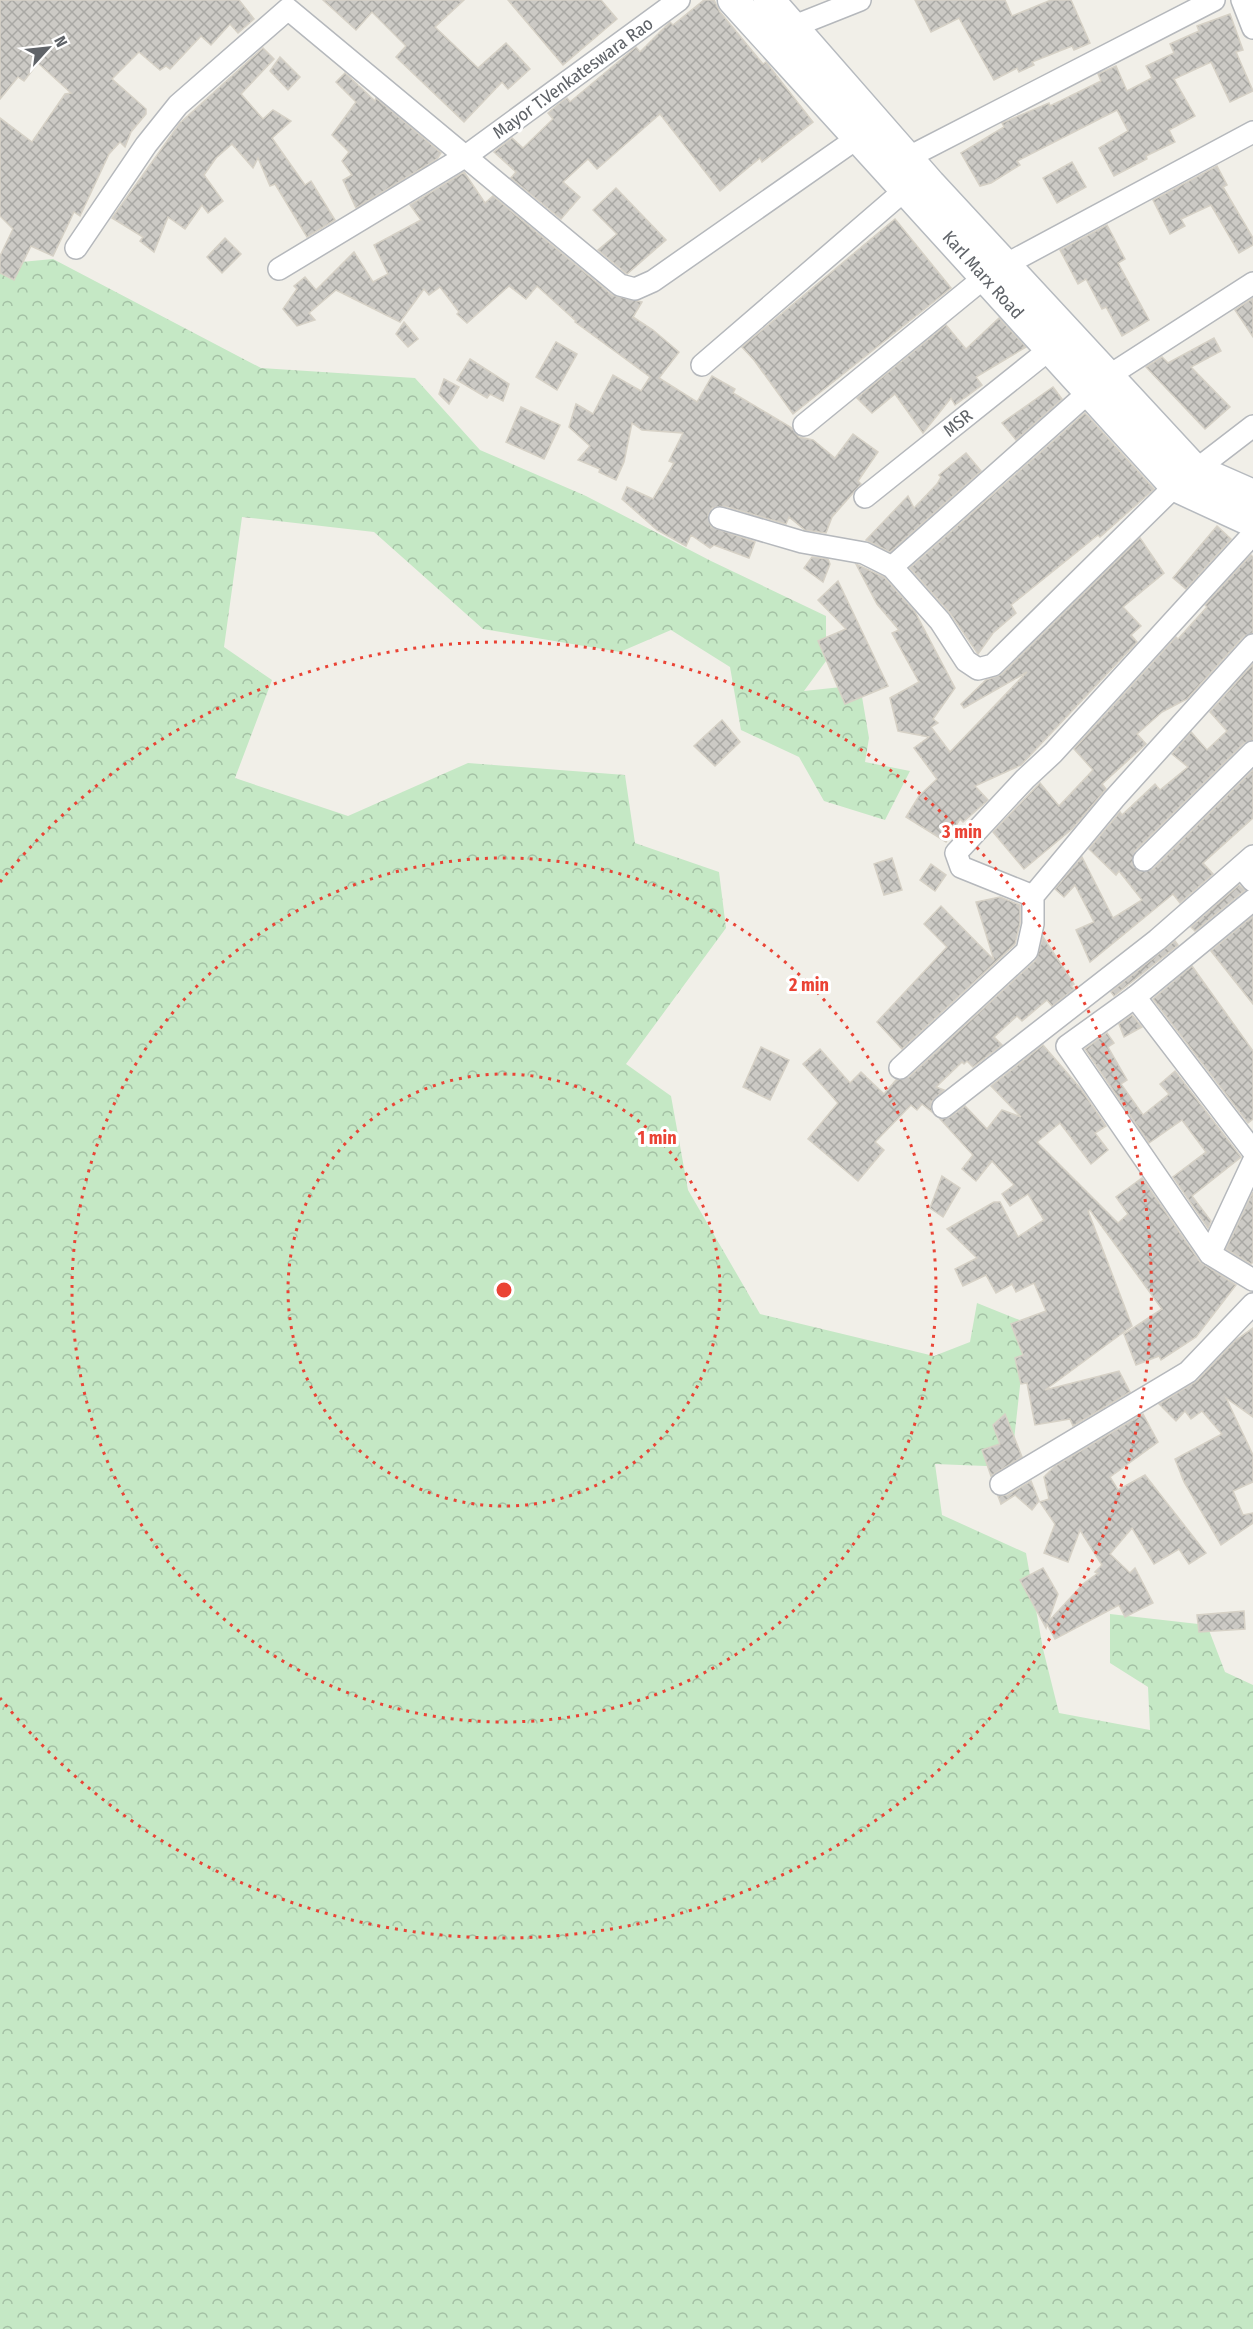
<svg xmlns="http://www.w3.org/2000/svg" width="1253" height="2329" font-family="'Fira Sans Condensed',sans-serif">
  <defs>
    <pattern id="forest-crowns" width="20" height="18" patternUnits="userSpaceOnUse" patternTransform="scale(1.5)"><rect width="20" height="18" fill="#c5e8c5"/><path d="M2 6a3 3 0 1 1 6 0M12 15a3 3 0 1 1 6 0" fill="none" stroke="#a3c0a4"/></pattern>
    <pattern id="building-cross-hatch" width="8" height="8" patternUnits="userSpaceOnUse" patternTransform="scale(1.5)"><rect width="8" height="8" fill="#cccac5"/><path d="M0 0l8 8M0 8l8-8" fill="none" stroke="#a9a8a4"/></pattern>
  </defs>
  <rect width="100%" height="100%" fill="#f1efe8"/>
  <path fill="url(#forest-crowns)" d="M53 259 261 368 415 378 480 450 586 496 711 561 826 616V661L804 691 860 685 869 738 865 762 910 771 885 820 824 801 799 757 741 730 730 667 671 630 620 652 483 629 374 532 242 517 224 647 272 680 235 778 348 816 468 763 625 775 635 843 719 872 726 928 626 1064 671 1096 688 1190 760 1314 934 1356 970 1342 977 1303 1027 1323 1011 1467 935 1464 942 1515 1026 1553 1043 1649 1059 1713 1150 1730 1148 1687 1110 1663V1614L1207 1625 1225 1672 1253 1685V2329H0V264Z"/>
  <g fill="url(#building-cross-hatch)" stroke="#d6d1c6" stroke-width="1.5">
    <path d="M0 0H239L254 19 238 33 230 24 211 45 201 36 170 69 166 66 160 70 139 52 112 79 146 109V114L131 132 125 147 120 142 109 154 80 216 74 212 53 256 31 246 14 280 0 273V256L13 229 0 216V118L32 142 65 94 71 93 38 63 24 81 18 77 0 99Z"/>
    <path d="M323 0H464L435 27 478 68 506 43 530 69 508 89 502 82 464 122 396 57 406 46 372 12 356 30Z"/>
    <path d="M508 0H601L617 19 563 65Z"/>
    <path d="M704 0H714L720 12 763 64 766 62 813 122 762 162 760 158 720 191 660 114 597 169 588 159 563 182 580 197 561 219 511 178 516 172 494 152 512 138 523 148 553 119 548 113 561 102 567 98 570 102 636 47 640 52 670 22 673 25Z"/>
    <path d="M915 0H1005L1012 16 1051 0H1071L1090 43 1074 50 1072 46 1032 62 1034 65 1019 72 1017 68 994 80 959 18 931 32Z"/>
    <path d="M1230 14 1243 50 1236 52 1253 91 1230 102 1211 62 1174 79 1195 116 1169 130 1175 142 1146 156 1147 159 1114 176 1099 148 1128 131 1117 110 1017 161 1020 165 991 183 980 186 961 153 1004 127 1002 123 1049 103 1050 106 1101 81 1098 74 1116 66 1127 91 1152 78 1146 66 1174 53 1170 44 1199 31 1197 26Z"/>
    <path d="M263 48 274 59 241 94 263 119 273 110 291 121 272 138 305 185 311 181 335 220 307 237 275 184 270 186 258 158 253 168 232 144 216 158 204 175 223 201 208 213 202 205 185 229 168 217 154 252 140 241 143 237 112 218 180 123Z"/>
    <path d="M280 57 300 77 288 90 270 71Z"/>
    <path d="M345 73 375 101 376 98 441 153 437 159 356 208 343 180 352 175 342 161 349 152 332 135 356 102 336 82Z"/>
    <path d="M1072 162 1086 187 1057 203 1043 178Z"/>
    <path d="M1217 166 1227 185 1223 187 1253 238V245L1239 253 1211 205 1181 219 1185 226 1170 234 1153 200Z"/>
    <path d="M464 172 485 203 493 196 612 295 642 302 633 317 653 330 679 352 659 378 697 402 712 376 735 389 733 393 792 428 799 437 813 440 835 458 853 434 878 452 858 481 861 484 832 517 826 533 805 530 789 517 786 524 724 506 712 508 708 515 711 527 755 542 749 558 714 545 710 548 691 535 686 546 657 530 622 499 627 487 653 499 674 463 669 461 683 433 642 430 632 423 624 462 616 480 599 472 600 469 578 460 590 446 569 427 576 404 593 414 613 375 641 391 650 377 575 322 576 321 537 286 526 299 509 286 467 323 457 314 459 312 440 287 429 295 424 289 400 322 336 290 309 313 315 320 297 326 283 309 297 289 294 286 305 277 316 290 354 252 373 282 388 274 374 245 421 220 410 205Z"/>
    <path d="M616 188 666 240 627 274 598 250 617 234 593 210Z"/>
    <path d="M895 219 951 288 793 414 754 360 742 347Z"/>
    <path d="M1107 225 1125 259 1118 263 1149 320 1122 336 1106 307 1102 309 1086 279 1078 284 1060 250Z"/>
    <path d="M225 238 241 254 222 273 207 257Z"/>
    <path d="M1253 298V337L1235 310Z"/>
    <path d="M999 318 1026 347 976 377 982 385 955 405 951 398 923 433 895 394 872 413 857 398 946 325 966 349Z"/>
    <path d="M404 322 418 339 408 347 396 334Z"/>
    <path d="M1214 338 1221 351 1191 367 1230 407 1205 429 1146 367 1162 357 1168 363Z"/>
    <path d="M556 342 577 354 557 390 536 377Z"/>
    <path d="M470 359 509 384 503 401 490 394 487 398 457 380Z"/>
    <path d="M444 379 459 387 449 404 439 394Z"/>
    <path d="M1053 387 1062 399 1016 440 1002 423Z"/>
    <path d="M521 407 560 425 544 459 506 442Z"/>
    <path d="M1085 413 1154 489 1100 537 1098 535 1011 605 1016 613 993 633 978 654 950 613 910 568Z"/>
    <path d="M966 453 981 471 890 552 866 540 908 496 914 508 937 484 941 477 939 475Z"/>
    <path d="M1217 526 1231 539 1186 589 1173 578Z"/>
    <path d="M1140 538 1164 573 1123 607 1141 626 1131 635 1137 642 1021 765 975 786 988 800 963 822 960 819 946 842 906 817 919 796 937 779 914 748 929 737 898 731 890 698 919 682 892 633 899 630 877 604 856 564 884 577 915 612 955 688 933 719 938 723 931 727 950 752 1027 672 964 708 961 704 986 680 1002 674Z"/>
    <path d="M1251 555 1253 557V633L1244 636 1187 699 1162 712 1137 734 1146 744 1102 784 1106 789 1072 829 1024 869 993 832 1040 783 1059 806 1093 770 1074 749 1176 637 1178 639 1207 607 1205 605Z"/>
    <path d="M812 557 828 559 830 564 823 582 804 568Z"/>
    <path d="M838 581 888 686 845 704 818 641 846 629 818 600Z"/>
    <path d="M1253 664V740L1244 743 1135 851 1132 864 1141 872 1153 869 1253 770V818L1203 863 1213 874 1180 903 1173 894 1090 962 1076 930 1094 922 1075 885 1064 897 1055 889 1082 857 1113 918 1142 900 1119 871 1116 875 1089 849 1120 812 1122 815 1155 784 1160 790 1188 767 1172 754 1191 732 1207 750 1227 731 1210 712Z"/>
    <path d="M722 720 740 742 715 766 694 746Z"/>
    <path d="M892 858 902 890 884 895 874 864Z"/>
    <path d="M931 864 946 875 935 891 920 880Z"/>
    <path d="M1239 885 1245 890 1195 931 1191 927Z"/>
    <path d="M1000 897 1020 905V923L1015 944 902 1049 877 1022 947 947 924 924 941 906 994 960 976 902Z"/>
    <path d="M1253 916V1004L1211 951Z"/>
    <path d="M1043 937 1074 984 1071 986 1074 989 1052 1006 1047 1000 1022 1021 1017 1016 994 1037 1002 1045 973 1067 967 1061 964 1064 962 1062 936 1087 944 1090 931 1102 932 1112 922 1104 917 1110 911 1105 875 1142 884 1150 858 1181 808 1139 838 1103 803 1064 820 1049 850 1083 861 1072 884 1094 896 1080 909 1077 1036 960Z"/>
    <path d="M1175 941 1178 945 1114 996 1111 992Z"/>
    <path d="M1192 966 1253 1051V1119L1248 1123 1153 999Z"/>
    <path d="M1132 1015 1142 1027 1124 1037 1119 1024Z"/>
    <path d="M1107 1033 1114 1043 1108 1047 1127 1080 1121 1084 1143 1115 1169 1094 1160 1084 1175 1071 1241 1157 1192 1196 1211 1221 1208 1228 1173 1177 1206 1152 1182 1120 1149 1143 1085 1049Z"/>
    <path d="M1043 1045 1081 1089 1106 1126 1095 1133 1108 1150 1091 1164 1060 1123 1037 1142 1118 1223 1128 1214 1116 1197 1142 1178 1200 1262 1236 1285 1196 1337 1161 1360 1159 1356 1136 1365 1124 1334 1162 1309 1090 1210 1088 1211 1132 1326 1045 1390 1119 1371 1130 1392 1073 1426 1070 1419 1035 1425 1027 1383 1021 1384 1015 1358 1023 1355 1011 1324 1046 1311 1034 1283 1016 1292 1012 1284 996 1293 986 1275 963 1286 955 1269 977 1258 947 1229 994 1202H1000L1018 1237 1044 1220 1028 1194 1010 1206 1002 1194 1014 1185 992 1161 976 1181 962 1169 973 1155 940 1119 950 1117 965 1106 987 1129 1002 1110 1021 1117 991 1086Z"/>
    <path d="M761 1047 789 1060 770 1100 743 1087Z"/>
    <path d="M942 1176 960 1188 943 1217 930 1208Z"/>
    <path d="M1253 1192V1262L1251 1264 1226 1249Z"/>
    <path d="M1253 1328V1417L1226 1398 1253 1455V1482L1233 1491 1243 1515 1253 1513V1523L1221 1545 1184 1482 1175 1459 1222 1434 1202 1411 1191 1419 1185 1411 1176 1421 1159 1404 1197 1381 1236 1340Z"/>
    <path d="M1005 1414 1022 1457 991 1476 982 1450 1000 1444 993 1425Z"/>
    <path d="M1143 1414 1158 1442 1110 1477 1118 1490 1145 1475 1206 1553 1189 1564 1179 1549 1154 1564 1132 1528 1110 1554 1130 1573 1135 1568 1153 1603 1125 1617 1119 1605 1055 1639 1047 1624 1046 1628 1020 1580 1043 1568 1058 1594 1048 1622 1083 1584 1098 1573 1095 1572 1102 1565 1080 1530 1068 1562 1044 1553 1055 1524 1040 1502 1049 1499 1044 1477 1055 1466Z"/>
    <path d="M1031 1481 1039 1501 1032 1510 1015 1495 1001 1504 998 1496 1008 1495Z"/>
    <path d="M1244 1611 1245 1629 1199 1632 1197 1615Z"/>
  </g>
  <g fill="none" stroke-linecap="round" stroke-linejoin="round">
    <defs>
      <g id="minor">
        <path d="M1242 0 1253 28"/>
        <path d="M784 34 792 27 860 0"/>
        <path d="M907 158 1214 0"/>
        <path d="M76 248 146 145 178 105 288 9 620 285 635 289 653 281 856 139"/>
        <path d="M1005 265 1253 132"/>
        <path d="M279 269 466 156 679 0"/>
        <path d="M702 365 906 189"/>
        <path d="M1107 377 1253 283"/>
        <path d="M804 425 985 277"/>
        <path d="M865 497 1050 349"/>
        <path d="M720 518 802 542 864 553 892 567 940 621 966 661 978 669 993 665 1175 486 1253 426"/>
        <path d="M892 567 1089 392"/>
        <path d="M1144 860 1253 752"/>
        <path d="M1241 867 1253 881"/>
        <path d="M1033 896 961 867 956 853 1025 779 1053 753 1253 534"/>
        <path d="M1253 900 1135 997 1067 1046 1210 1254 1253 1280"/>
        <path d="M1135 997 1253 1151"/>
        <path d="M900 1068 1027 951 1033 924V896L1114 799 1253 645"/>
        <path d="M943 1107 1157 940 1253 856"/>
        <path d="M1210 1254 1253 1162"/>
        <path d="M1001 1484 1188 1372 1253 1304"/>
      </g>
      <g id="secondary">
        <path d="M733 0 1175 486 1253 522"/>
        <path d="M769 0 930 184 1194 469 1253 495"/>
      </g>
    </defs>
    <use href="#minor" stroke="#b5b8bc" stroke-width="24"/>
    <use href="#secondary" stroke="#b6babf" stroke-width="33"/>
    <use href="#minor" stroke="#fff" stroke-width="21"/>
    <use href="#secondary" stroke="#fff" stroke-width="30"/>
  </g>
  <g fill="none" stroke="#ea4335" stroke-width="3" stroke-dasharray="3 6">
    <circle cx="504" cy="1290" r="216"/>
    <circle cx="504" cy="1290" r="432"/>
    <path d="M0 882A648 648 0 1 1 0 1698"/>
  </g>
  <g text-anchor="middle" stroke-width="6" stroke-linejoin="round" paint-order="stroke">
    <g font-size="18" fill="#5f6368" stroke="#fff">
      <text transform="translate(573 78) rotate(-36)" y="6">Mayor T.Venkateswara Rao</text>
      <text transform="translate(983 275) rotate(48)" y="6">Karl Marx Road</text>
      <text transform="translate(958 423) rotate(-39)" y="6">MSR</text>
    </g>
  </g>
  <circle cx="504" cy="1290" r="9" fill="#ea4335" stroke="#fff" stroke-width="3"/>
  <g font-size="18" text-anchor="middle" font-weight="bold" fill="#ea4335" stroke="#fff" stroke-width="6" stroke-linejoin="round" paint-order="stroke">
    <text x="962" y="838">3 min</text>
    <text x="809" y="991">2 min</text>
    <text x="657" y="1144">1 min</text>
  </g>
  <g transform="translate(48 48) rotate(63)" stroke="#ffffff" stroke-width="4.5" paint-order="stroke">
  <path d="M0-4.5L10 22L0 15L-10 22Z" fill="#5f6368"/>
  <text y="-9" font-size="16" font-weight="bold" text-anchor="middle" fill="#5f6368">N</text>
  </g>
</svg>
